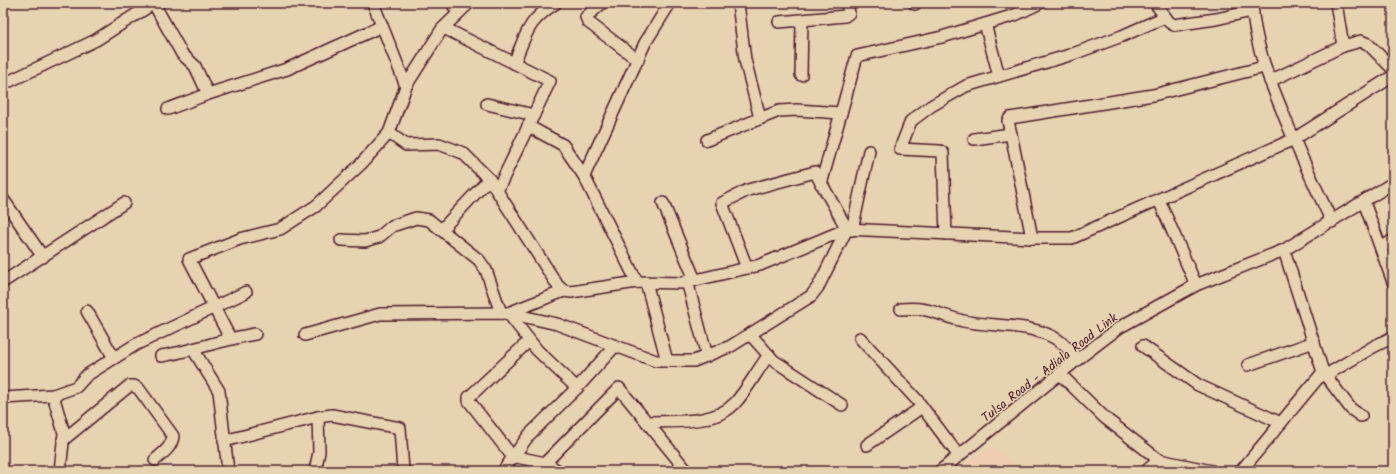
<svg xmlns="http://www.w3.org/2000/svg" width="1396" height="474" font-family="Kalam,sans-serif">
  <rect width="100%" height="100%" fill="#e7d2b1"/>
  <filter id="ink" filterUnits="userSpaceOnUse"><feTurbulence type="fractalNoise" baseFrequency=".025" numOctaves="2"/><feDisplacementMap in="SourceGraphic" scale="8" xChannelSelector="R" yChannelSelector="G"/><feConvolveMatrix kernelMatrix="1 2 1 2 8 2 1 2 1" color-interpolation-filters="sRGB"/></filter>
  <g filter="url(#ink)">
    <path fill="#eecdb3" d="M991 446 1020 471H956Z"/>
    <g fill="none" stroke-linecap="round" stroke-linejoin="round">
      <defs>
        <g id="minor">
          <path d="M373 3 406 86"/>
          <path d="M452 3 458 13"/>
          <path d="M602 3 586 17 588 22 638 60"/>
          <path d="M738 3 745 60 760 118"/>
          <path d="M914 3 915 4"/>
          <path d="M1155 3 1169 22 1174 25 1216 19 1252 11"/>
          <path d="M1252 3C1254 41 1267 74 1281 108 1296 147 1314 184 1332 222"/>
          <path d="M1336 3 1343 46"/>
          <path d="M154 4 182 54 195 66 208 94"/>
          <path d="M779 22 845 16 849 13 847 3"/>
          <path d="M985 24 999 76"/>
          <path d="M444 28 550 81 497 191"/>
          <path d="M514 63C527 33 527 21 556 3"/>
          <path d="M801 75 802 20"/>
          <path d="M3 78 5 81H10L96 40 154 3"/>
          <path d="M1270 81 1343 46 1361 41 1368 44 1393 69"/>
          <path d="M487 104 534 115"/>
          <path d="M168 109 208 94 287 69 382 26"/>
          <path d="M528 126 563 145 584 176 637 282"/>
          <path d="M389 133 406 145 439 144 463 153 490 180 558 286 564 291 571 292 637 282 683 283 760 265 847 229"/>
          <path d="M974 139 1011 134"/>
          <path d="M707 140 779 111 797 110 841 113"/>
          <path d="M584 176 645 43 670 3"/>
          <path d="M821 184 857 56 942 37 1015 15 1040 3"/>
          <path d="M3 199 43 257"/>
          <path d="M1159 200 1196 285"/>
          <path d="M1364 202 1393 282"/>
          <path d="M663 203 695 280"/>
          <path d="M441 230 489 179"/>
          <path d="M852 230 869 151"/>
          <path d="M946 234 943 153 940 151 900 149 911 121 931 106 966 86 1070 55 1122 36 1165 17"/>
          <path d="M1032 238 1011 134 1008 121 1010 118 1153 95 1264 67"/>
          <path d="M341 240 365 241 379 237 392 226 416 218 429 220 479 260 486 270 501 313"/>
          <path d="M1381 248 1393 240"/>
          <path d="M1284 250 1323 372 1351 409 1361 416"/>
          <path d="M747 268 722 203 748 190 815 172 847 229 1032 238H1072L1294 139 1393 76"/>
          <path d="M687 281 707 356"/>
          <path d="M3 282 124 203"/>
          <path d="M646 282 667 361"/>
          <path d="M564 291 508 313 537 350 577 388"/>
          <path d="M901 309C927 306 939 315 963 321 992 327 1026 323 1053 337 1063 342 1070 351 1078 359"/>
          <path d="M87 311 114 358"/>
          <path d="M750 334 773 360 842 405"/>
          <path d="M305 335 380 314 508 313 557 324 656 361H694L731 346 811 296 818 287 847 229"/>
          <path d="M230 338 189 259 240 239 280 229 316 206 361 164 389 133 406 86 442 29 469 3"/>
          <path d="M860 338 917 400 959 456"/>
          <path d="M529 341 469 397V401L512 456 545 463 559 471"/>
          <path d="M1143 346 1198 385 1281 423"/>
          <path d="M196 354 219 391 228 471"/>
          <path d="M161 356C193 351 223 339 255 334"/>
          <path d="M1248 365 1314 342"/>
          <path d="M1061 375 1105 418 1159 460"/>
          <path d="M1326 375 1373 347 1393 337"/>
          <path d="M53 395 64 433 60 471"/>
          <path d="M3 398 53 395 76 387 87 375 135 345 246 292"/>
          <path d="M647 422C674 421 715 425 735 403 748 389 757 370 769 355"/>
          <path d="M63 440 129 386H134L139 389 173 436C172 447 163 453 155 460"/>
          <path d="M224 441 318 417 332 415 400 428 403 471"/>
          <path d="M867 445 922 407"/>
          <path d="M545 463 619 388 687 471"/>
          <path d="M315 471 319 452 318 417"/>
          <path d="M503 471 529 435 577 388 615 346"/>
          <path d="M940 471 1078 359 1120 327 1196 285 1284 250 1393 183"/>
          <path d="M1146 471 1159 460 1212 471"/>
          <path d="M1241 471 1323 372"/>
        </g>
      </defs>
      <use href="#minor" stroke="#4a1f2b" stroke-width="14"/>
      <use href="#minor" stroke="#e7d2b1" stroke-width="11"/>
    </g>
  </g>
  <g text-anchor="middle" stroke-width="3" stroke-linejoin="round" paint-order="stroke">
    <g font-size="13" fill="#4a1f2b" stroke="#e7d2b1">
      <text transform="translate(1049 367) rotate(-38)" y="5">Tulsa Road - Adiala Road Link</text>
    </g>
  </g>
  <rect width="1396" height="474" fill="none" stroke="#e7d2b1" stroke-width="16"/>
  <rect x="8" y="8" width="1380" height="458" fill="none" stroke="#4a1f2b" stroke-width="1.5" filter="url(#ink)"/>
</svg>
